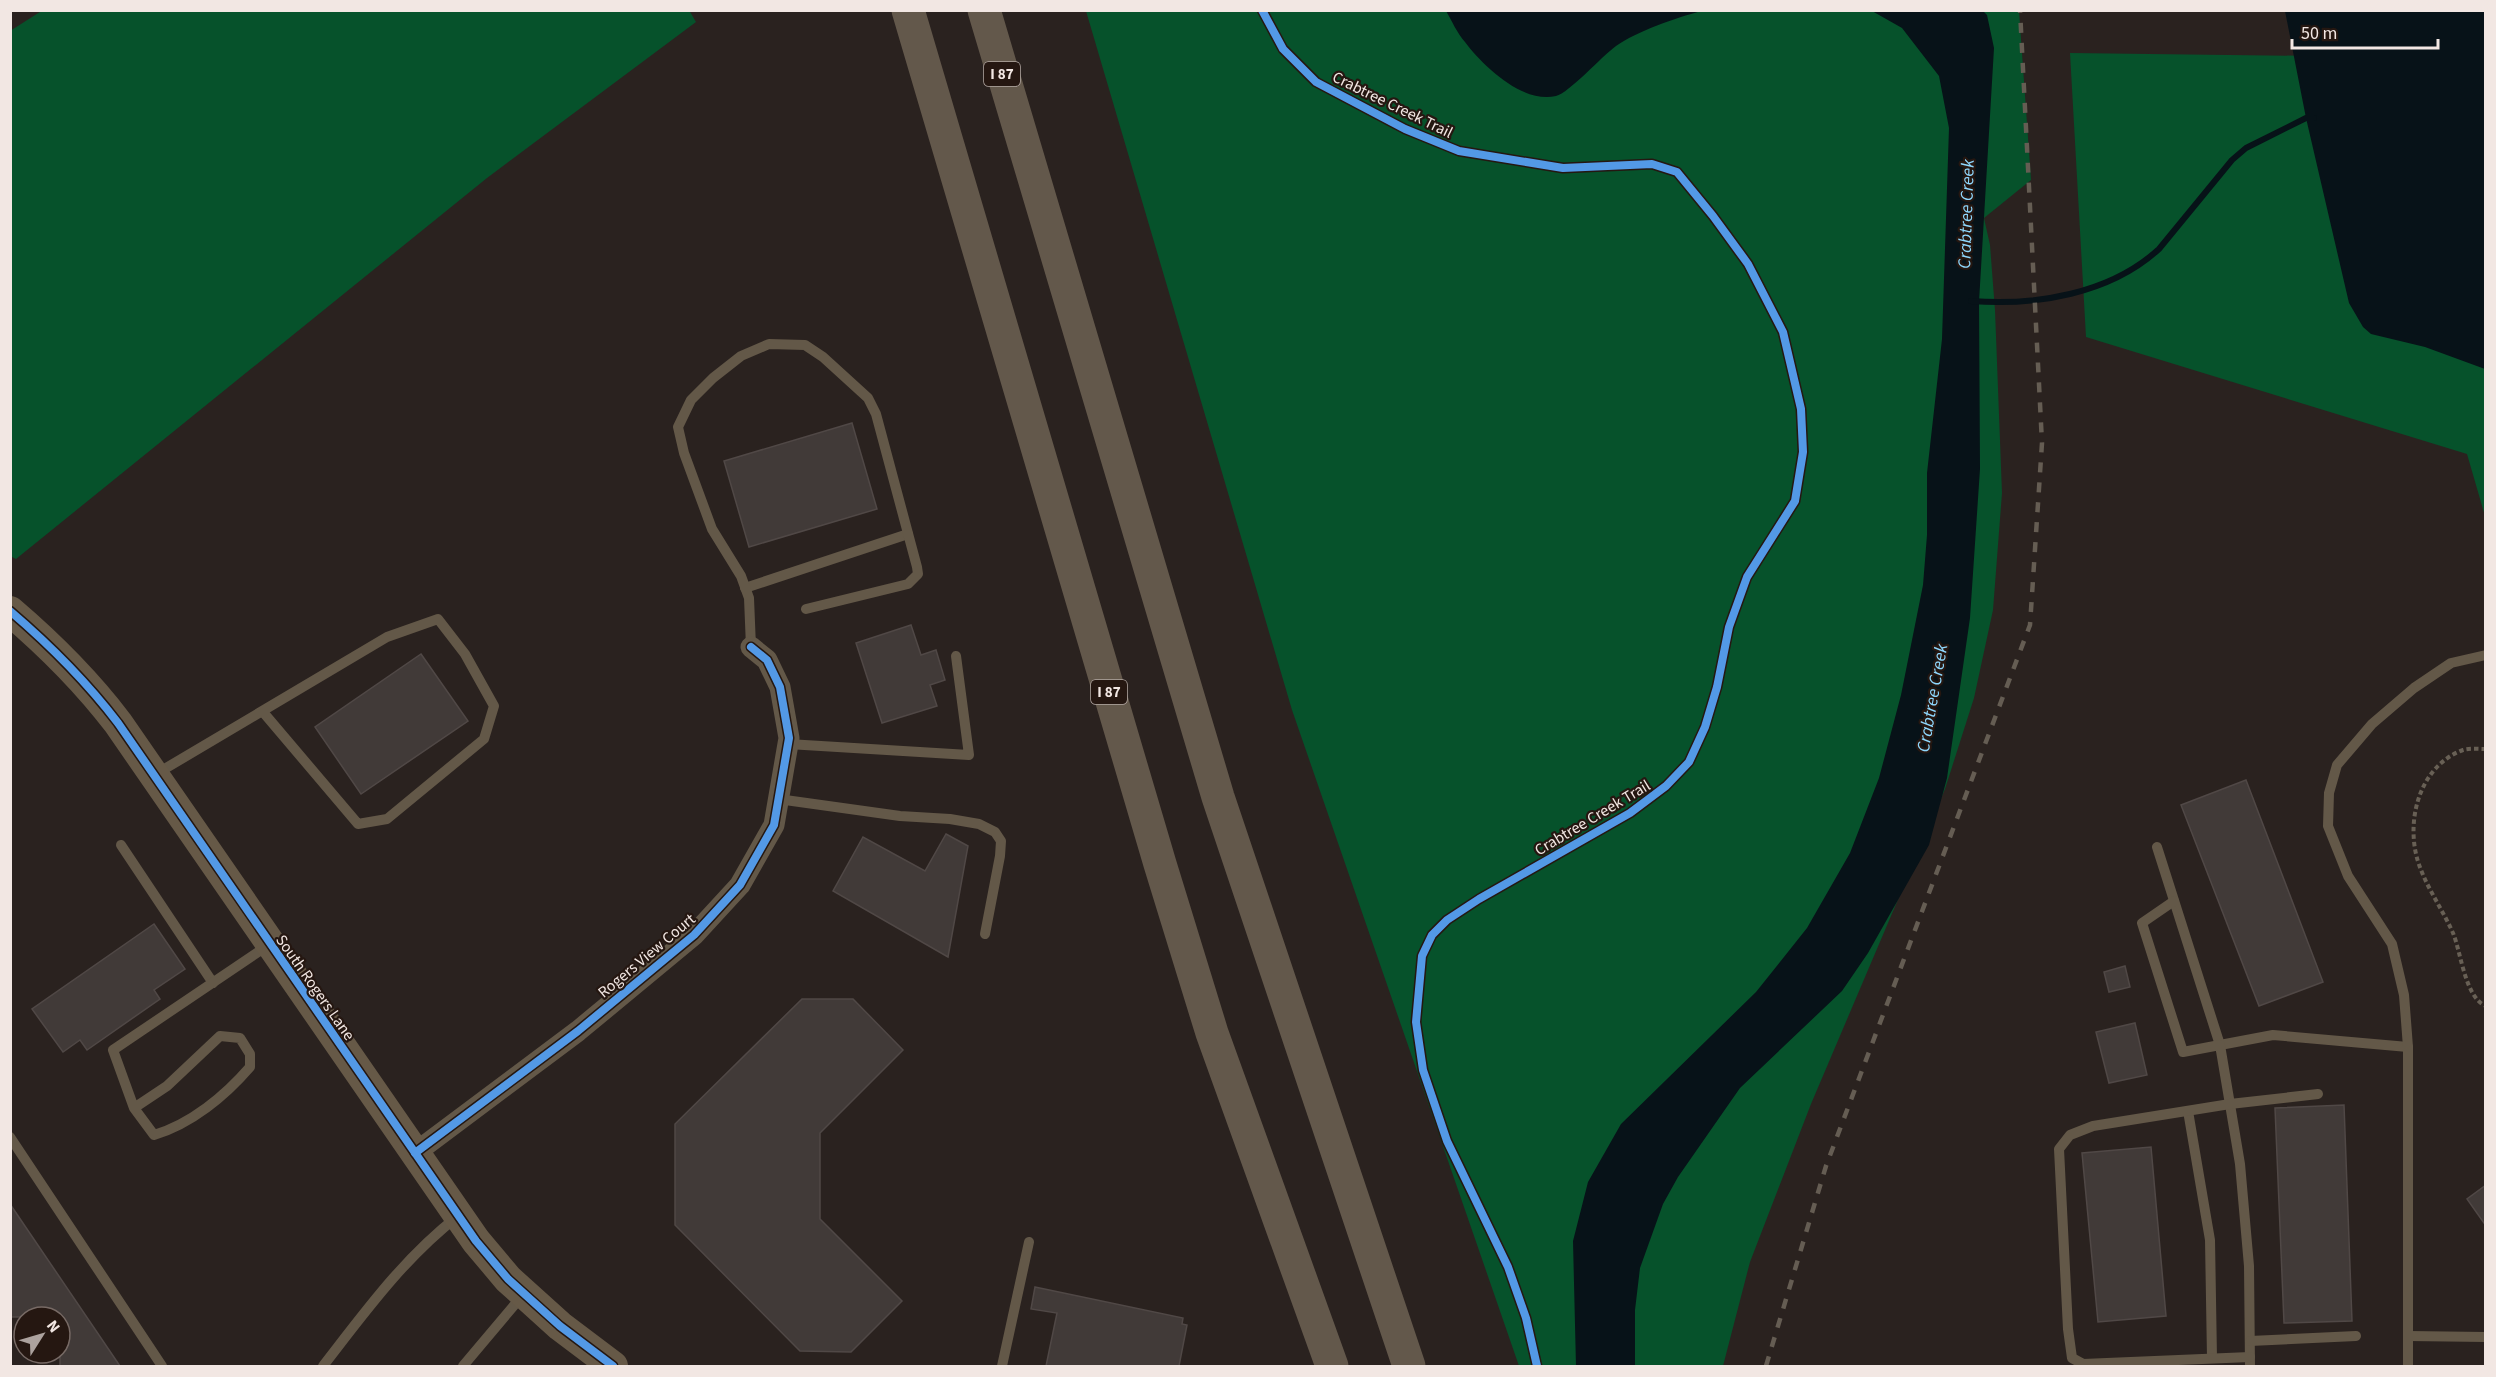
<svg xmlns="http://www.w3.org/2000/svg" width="2496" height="1377" font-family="'Source Sans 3',sans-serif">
  <rect width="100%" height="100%" fill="#2a221f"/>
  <g fill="#06522b">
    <path d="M43 10H689L696 22 487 178 16 559 10 556V31Z"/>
    <path d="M1086 11H2019L2031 180 1984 218 1990 245 1995 310 2002 493 1993 610 1974 698 1945 789 1811 1104 1750 1262 1723 1366H1519L1292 710Z"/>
    <path d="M2070 53 2485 58V516L2467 454 2086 337Z"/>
  </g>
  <g fill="#071218">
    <path d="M1446 11H1701C1676 18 1637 31 1616 46 1602 56 1569 93 1556 96 1523 104 1483 66 1465 42 1457 33 1452 21 1446 11Z"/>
    <path d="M1872 11H1983L1987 15 1994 48 1979 302 1980 469 1970 618 1947 778 1929 845 1868 953 1842 991 1740 1088 1678 1177 1663 1204 1640 1268 1635 1310V1366H1576L1573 1241 1588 1182 1621 1124 1756 992 1807 928 1850 853 1879 778 1901 695 1923 585 1927 535V473L1942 339 1949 128 1939 76 1902 28Z"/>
    <path d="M2285 11H2485V369L2425 347 2371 334 2363 327 2349 303 2306 118Z"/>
  </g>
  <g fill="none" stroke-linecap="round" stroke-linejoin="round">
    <path stroke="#071218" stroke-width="6" d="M1971 301C2036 306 2110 294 2159 249L2232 160 2246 148 2306 118H2314"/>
  </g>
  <g fill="#413a38" stroke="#504846" stroke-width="1.5">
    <path d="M852 423 877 509 749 547 724 461Z"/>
    <path d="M911 625 921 655 936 650 945 680 930 685 937 706 882 723 856 643Z"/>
    <path d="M421 654 468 721 361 794 315 727Z"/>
    <path d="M2246 780 2323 982 2259 1006 2181 805Z"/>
    <path d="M946 834 968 846 948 957 833 891 863 837 925 871Z"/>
    <path d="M154 924 185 969 154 990 160 999 87 1050 80 1040 63 1052 32 1009Z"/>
    <path d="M2125 966 2130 987 2109 992 2104 972Z"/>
    <path d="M802 999H853L903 1050 820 1133V1219L902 1301 851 1352 800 1351 675 1225V1124Z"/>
    <path d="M2135 1023 2147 1075 2109 1083 2096 1032Z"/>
    <path d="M2344 1105 2352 1321 2284 1323 2275 1108Z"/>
    <path d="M2151 1147 2166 1316 2098 1322 2082 1153Z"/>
    <path d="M2486 1185V1226L2467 1199Z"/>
    <path d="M10 1204 120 1366H60V1317H10Z"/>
    <path d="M1035 1287 1183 1318 1182 1324 1187 1325 1179 1366H1046L1057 1313 1031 1309Z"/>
  </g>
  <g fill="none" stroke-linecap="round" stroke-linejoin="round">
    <path stroke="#686055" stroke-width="4" stroke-dasharray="4.5 3" stroke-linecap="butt" d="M2486 749C2478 749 2469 748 2463 750 2421 765 2406 817 2417 858 2424 884 2442 908 2453 933 2461 952 2465 998 2486 1006"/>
    <g stroke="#635848" stroke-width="10">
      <path d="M745 588 908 534"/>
      <path d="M751 647 749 598 741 576 712 529 684 453 678 427 691 400 713 378 741 356 769 344 805 345 823 357 868 398 876 414 917 567 918 574 908 584 806 609"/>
      <path d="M788 744 969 755 956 656"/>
      <path d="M156 774 387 637 438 619 465 654 494 706 484 739 387 819 358 824 263 712"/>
      <path d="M778 799 900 816 950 819 979 824 995 832 1001 841 1000 856 985 934"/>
      <path d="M121 845 213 983"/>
      <path d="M2157 847 2220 1045 2273 1035 2408 1047"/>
      <path d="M2174 901 2142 923 2183 1052 2220 1045 2240 1164 2249 1266 2250 1366"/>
      <path d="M134 1108 154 1135C191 1124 225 1096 250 1067V1054L240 1038 220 1036 167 1086 134 1108 113 1050 270 944"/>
      <path d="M2188 1111 2210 1240 2212 1358"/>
      <path d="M10 1137 162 1366"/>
      <path d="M2408 1336 2486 1337"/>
      <path d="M2250 1341 2356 1336"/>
      <path d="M2250 1357 2083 1364 2072 1358 2068 1329 2059 1149 2070 1135 2093 1126 2230 1104 2318 1094"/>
      <path d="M323 1366C365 1312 403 1259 458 1216"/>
      <path d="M463 1366 522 1296"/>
      <path d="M1002 1366 1029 1242"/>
      <path d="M2408 1366V1047L2404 995 2392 944 2348 876 2328 826 2329 793 2337 765 2372 724 2414 688 2451 663 2486 655"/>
    </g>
    <path stroke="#635848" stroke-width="21" d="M415 1153 578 1031 694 935 740 885 774 825 789 738 780 687 767 660 751 647"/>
    <path stroke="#665947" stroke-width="30" d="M10 611C51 646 86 681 118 723L476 1241 508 1279 560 1326 613 1366"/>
    <g stroke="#63584b" stroke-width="33">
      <path d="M908 10 1160 864 1212 1033 1332 1366"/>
      <path d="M984 10 1218 797 1409 1366"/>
    </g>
    <path stroke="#655d53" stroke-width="4.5" stroke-dasharray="10 10" stroke-linecap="butt" d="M1766 1366 1826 1166 2030 625 2042 443 2020 10"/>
    <defs>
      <g id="cycleway">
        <path d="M1262 10 1283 49 1316 82 1405 129 1459 151 1563 168 1652 164 1677 172 1713 216 1748 264 1783 332 1801 409 1803 452 1795 501 1747 577 1729 627 1717 687 1705 727 1689 762 1666 786 1630 813 1479 899 1447 920 1432 935 1422 956 1416 1022 1423 1070 1447 1141 1508 1267 1526 1318 1537 1366"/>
        <path d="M10 611C51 646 86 681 118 723L476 1241 508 1279 560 1326 613 1366"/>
        <path d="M415 1153 578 1031 694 935 740 885 774 825 789 738 780 687 767 660 751 647"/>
      </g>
    </defs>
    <use href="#cycleway" stroke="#251711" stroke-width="11"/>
    <use href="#cycleway" stroke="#5399e6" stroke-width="8"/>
  </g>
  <g text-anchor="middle" stroke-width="4.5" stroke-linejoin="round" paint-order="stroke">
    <g fill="#251711" stroke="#b4a9a4" stroke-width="1.5">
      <rect x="984" y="62" width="36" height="24" rx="4.5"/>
      <rect x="1091" y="680" width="36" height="24" rx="4.5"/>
    </g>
    <g font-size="15" font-weight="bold" fill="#f2e7e3">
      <text x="1002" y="79">I 87</text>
      <text x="1109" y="697">I 87</text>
    </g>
    <g font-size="16" fill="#f2e7e3" stroke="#251711">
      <text transform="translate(1393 104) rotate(26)" y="6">Crabtree Creek Trail</text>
      <text transform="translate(1592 817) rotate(-31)" y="6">Crabtree Creek Trail</text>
      <text transform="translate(646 955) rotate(-40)" y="6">Rogers View Court</text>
      <text transform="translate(316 987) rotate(55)" y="6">South Rogers Lane</text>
    </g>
    <g font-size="18" font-style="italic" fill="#8fd8fe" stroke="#251711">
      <text transform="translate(1966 214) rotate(-88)" y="6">Crabtree Creek</text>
      <text transform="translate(1932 698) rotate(-80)" y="6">Crabtree Creek</text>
    </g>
  </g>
  <rect width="2496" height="1377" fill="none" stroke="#f2e7e3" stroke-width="24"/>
  <g transform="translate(42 1335) rotate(53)"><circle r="28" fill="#251711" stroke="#776a65" stroke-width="1.5"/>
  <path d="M0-4.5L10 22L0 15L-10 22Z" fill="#aca29e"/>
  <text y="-9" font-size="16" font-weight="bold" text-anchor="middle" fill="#f2e7e3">N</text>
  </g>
  <path d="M2292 39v9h146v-9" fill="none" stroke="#f2e7e3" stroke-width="3"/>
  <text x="2301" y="39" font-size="18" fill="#f2e7e3" stroke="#251711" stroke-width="4.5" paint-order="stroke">50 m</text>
</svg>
